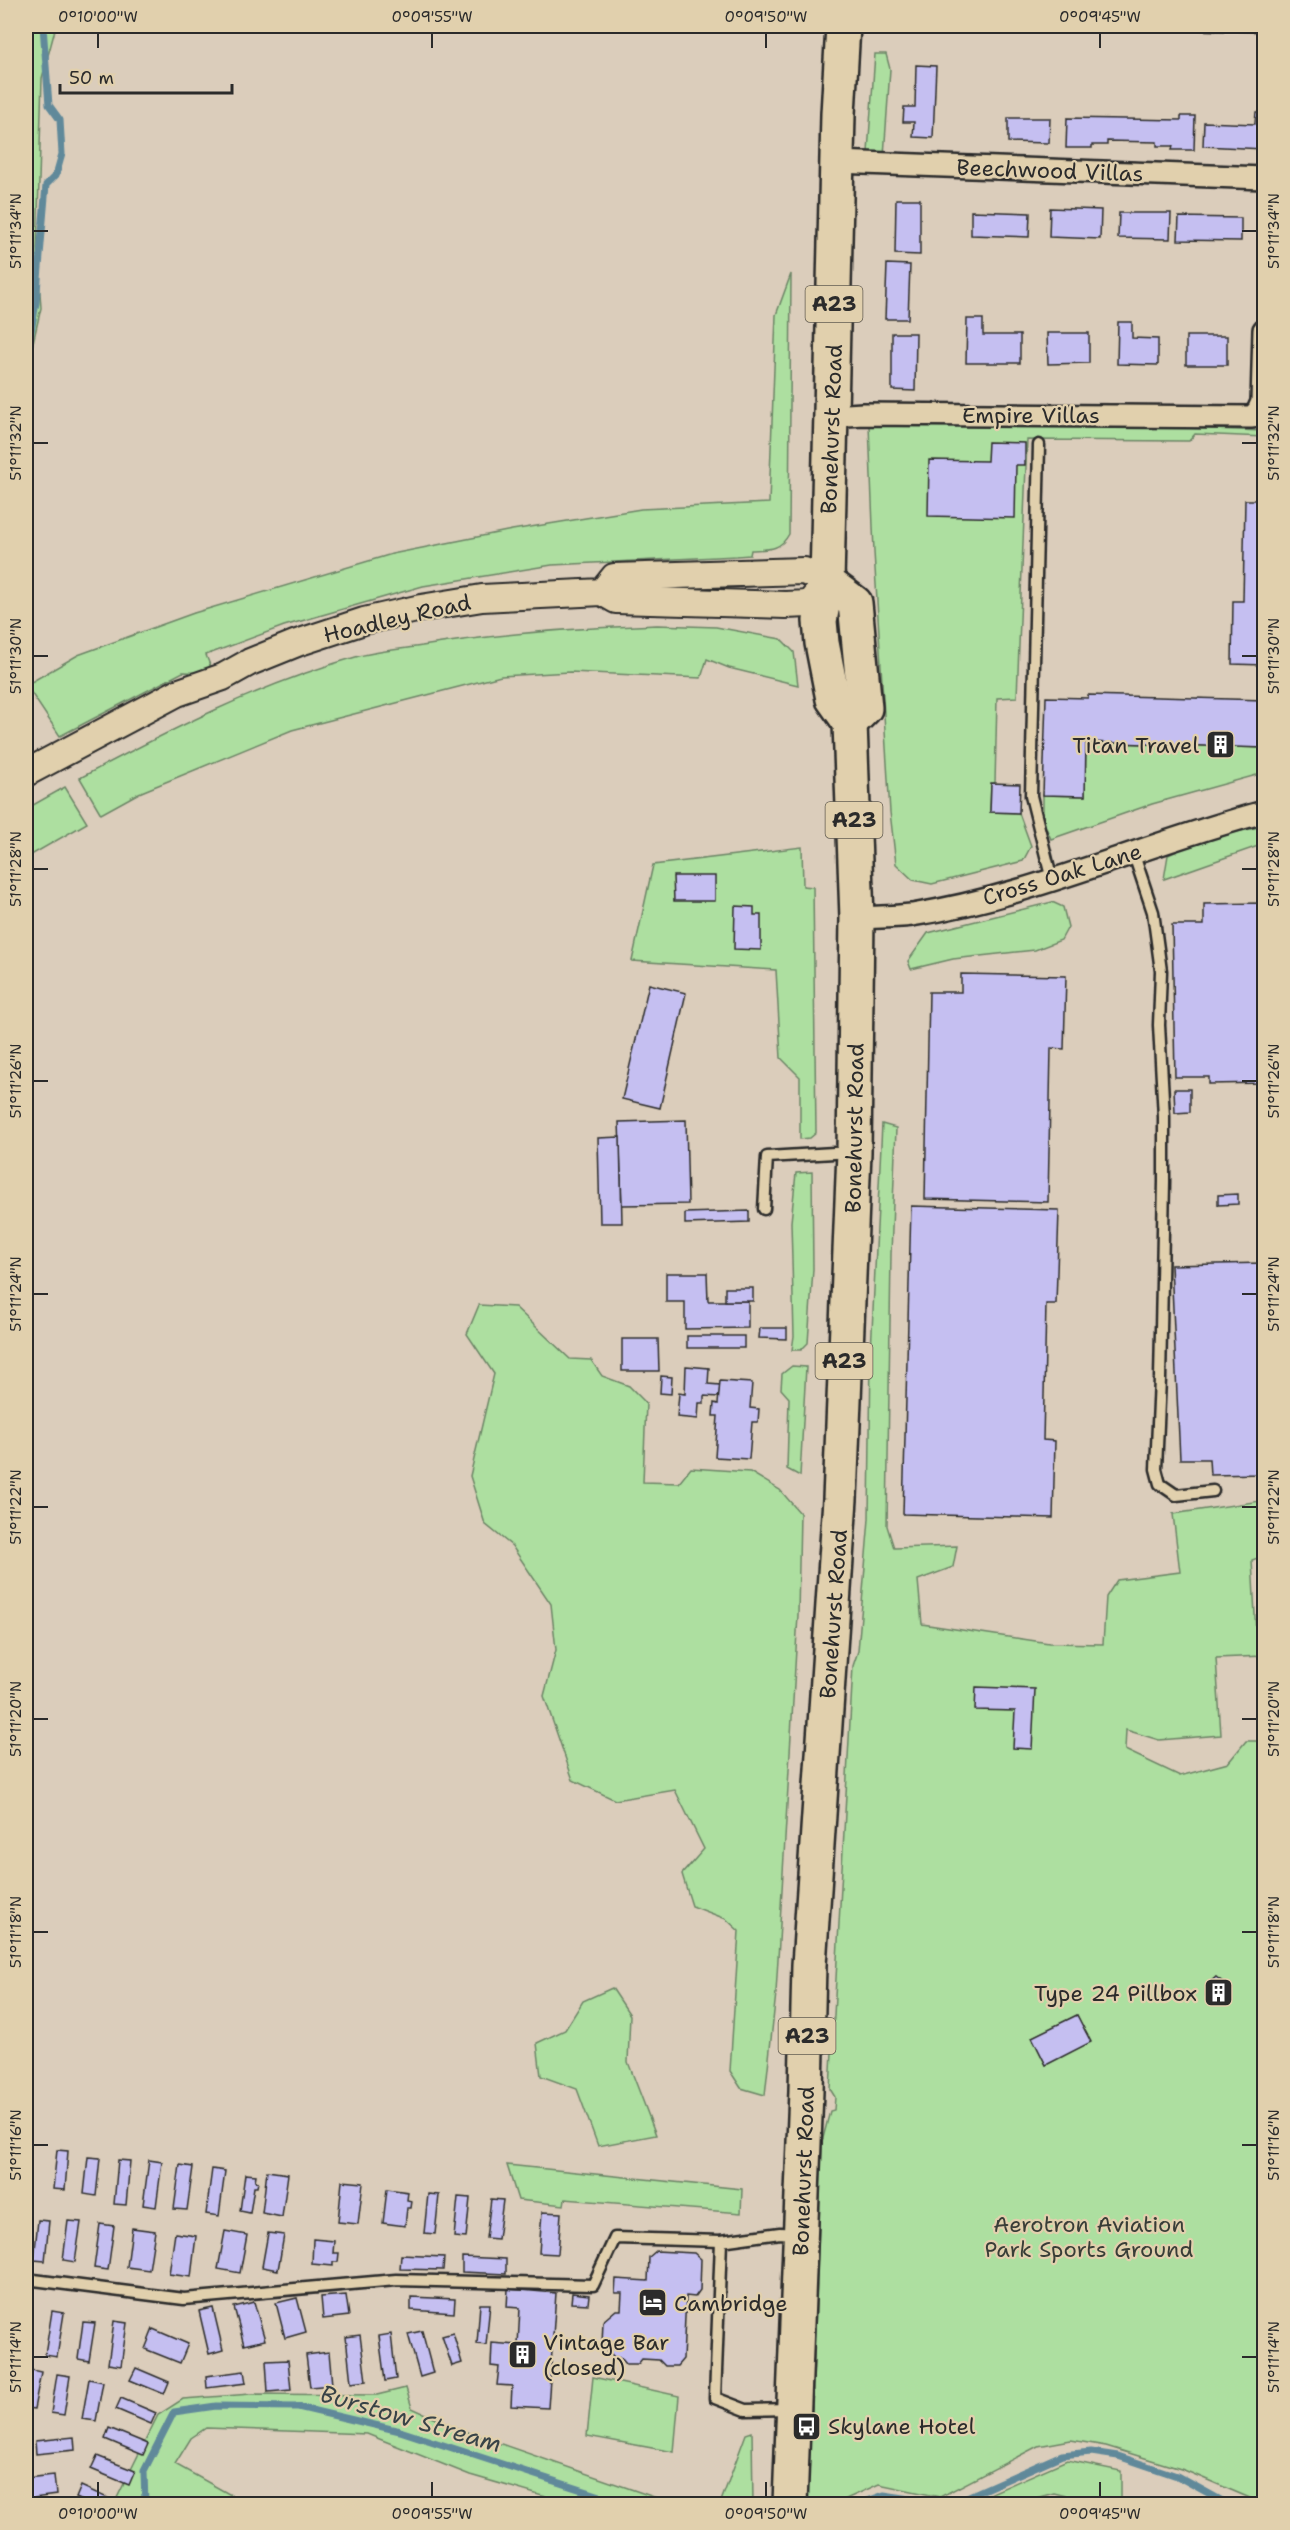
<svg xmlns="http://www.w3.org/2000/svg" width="1290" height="2530" font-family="'Shantell Sans',sans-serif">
  <rect width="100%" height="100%" fill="#dbcdbb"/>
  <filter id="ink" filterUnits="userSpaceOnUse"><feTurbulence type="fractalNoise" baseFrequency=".0167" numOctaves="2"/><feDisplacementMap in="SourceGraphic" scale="12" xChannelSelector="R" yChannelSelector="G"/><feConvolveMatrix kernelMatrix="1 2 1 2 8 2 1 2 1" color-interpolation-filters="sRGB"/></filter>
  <g filter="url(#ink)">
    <g fill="#addfa0" stroke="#6c8566" stroke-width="1.5" fill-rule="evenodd">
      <path d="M26 26H56L42 78 37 248 41 308 26 373Z"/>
      <path d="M875 54H886L890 69 884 156 868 152Z"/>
      <path d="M791 274 789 534C780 551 768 549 751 550L750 555 737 556 552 565 423 586 284 626 206 655 213 673 183 672 60 736 26 685 78 655 194 613 392 554 512 530 641 509 769 503 776 315Z"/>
      <path d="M869 425 1158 427 1264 431V437L1195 434 1189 441 1027 440 1017 697 997 698 995 783 991 784 990 812 1019 813 1031 846 1023 861 932 884 913 880 896 864 890 812 874 552Z"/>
      <path d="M657 625 716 627 781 639 794 652 798 685 729 668 707 659 701 678 570 672 501 676 292 730 139 793 101 814 80 778C170 730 260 684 359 656 379 651 401 649 422 646 500 633 577 628 657 625Z"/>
      <path d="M1086 742 1264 748V773L1152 804 1051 839 1043 821V795L1085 796Z"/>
      <path d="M65 787 87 823 26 858V809Z"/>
      <path d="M1264 826V844L1164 879 1168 855 1204 839Z"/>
      <path d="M802 847 803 886 813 887 816 1133 810 1138 800 1139V1077L781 1058 776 970 632 961 653 865Z"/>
      <path d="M1052 902 1063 907 1068 927 1061 940 1035 950 953 959 911 969 908 961 928 933Z"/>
      <path d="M882 1124 896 1128 891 1254 887 1526 894 1548 957 1546 953 1567 918 1580 922 1624 1049 1643 1103 1644 1106 1597 1117 1580 1180 1572 1173 1514 1260 1501 1261 1557 1252 1560 1256 1634 1264 1635V1656L1216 1658 1221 1735 1159 1740 1126 1730 1125 1750 1180 1776 1228 1763 1246 1741H1264V2504L1184 2470 1106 2446 1071 2440 1038 2446 940 2497 879 2484 835 2504H806L805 2481 812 2409 822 2142 830 2111 834 2110 835 2097 830 2089 853 1666 858 1651 869 1519 871 1352ZM1216 1977 1232 1989 1226 2002 1215 2004 1206 1996 1207 1985ZM1077 2015 1090 2042 1046 2065 1032 2037Z"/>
      <path d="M812 1172 813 1269 808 1343 801 1350H792L794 1336 791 1222 796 1173Z"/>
      <path d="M479 1305 515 1307 570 1359 591 1360 602 1376 629 1386 646 1403 643 1482 679 1483 691 1468 750 1472 780 1490 800 1513 798 1615 776 1993 765 2095 741 2088 730 2071 739 1931 726 1919 692 1906 682 1874 704 1849 675 1790 615 1800 573 1780 544 1696 556 1650 551 1604 512 1546 485 1524 470 1476 494 1374 467 1334Z"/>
      <path d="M792 1366 806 1367 800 1476 787 1469 789 1398 781 1389 782 1374Z"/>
      <path d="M612 1988 630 2015 628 2062 656 2135 598 2146 577 2089 541 2076 537 2043 565 2030 583 2001Z"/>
      <path d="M507 2165 742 2189 741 2213 565 2199 564 2205 518 2200Z"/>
      <path d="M593 2377 679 2396 674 2452 587 2436Z"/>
      <path d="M406 2388 412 2408 458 2429 674 2504H570L470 2475 367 2434 206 2428 191 2438 175 2464 247 2504H114L158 2415 183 2399 251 2394 377 2395Z"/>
      <path d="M752 2432 753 2504H720L746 2434Z"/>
      <path d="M1067 2460 1121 2471V2504H1098L1054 2493 1014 2504H967Z"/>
    </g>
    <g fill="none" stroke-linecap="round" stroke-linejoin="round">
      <g stroke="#60899a" stroke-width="7">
        <path d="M26 398 28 348 36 303 46 185 56 175 62 154 60 120 49 105 43 26"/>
        <path d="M145 2504 144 2471 174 2412 216 2406 298 2407 400 2431 625 2504"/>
        <path d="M859 2504 884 2495 945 2504"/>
        <path d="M951 2504 1062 2455 1091 2452 1118 2456 1177 2476 1228 2504"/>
      </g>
    </g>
    <g fill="#c5bff1" stroke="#2b2b2b" stroke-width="1.5">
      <path d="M1190 26H1264V32L1190 30Z"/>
      <path d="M916 65 936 66 933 138 913 137 914 122H903L904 107H915Z"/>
      <path d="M1256 112H1264V149L1203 146 1204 122 1255 124Z"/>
      <path d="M1181 116H1195L1194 150H1172L1173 146H1157V142L1107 141V145H1092V148H1066L1067 118 1181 120Z"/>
      <path d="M1008 118H1050L1049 143 1008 142Z"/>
      <path d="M896 199H920V255L895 254Z"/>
      <path d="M1050 208 1101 210 1100 239 1049 237Z"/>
      <path d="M971 211 1030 213 1029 237 971 235Z"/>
      <path d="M1119 213H1171L1170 239 1118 238Z"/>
      <path d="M1179 217 1241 218V241L1178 240Z"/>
      <path d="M887 264 910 265 908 319H885Z"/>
      <path d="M967 319H983V335H1020V363H966Z"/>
      <path d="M1118 322H1132V338L1158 339V365L1117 364Z"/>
      <path d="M892 333H916L915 391 892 390Z"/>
      <path d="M1047 333H1089V363L1048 364Z"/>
      <rect x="1186" y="336" width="41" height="29"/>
      <path d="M988 442 1025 443V465H1016L1015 518 928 516 929 460 987 461Z"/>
      <path d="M1245 500H1264V665L1232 664 1233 601H1243Z"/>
      <path d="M1088 695 1264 700V748L1086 742 1085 796 1043 795 1046 697 1088 698Z"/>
      <path d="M991 783 1020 784 1019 813 990 812Z"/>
      <path d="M673 876H715V901H674Z"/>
      <path d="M1264 903V1083L1209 1084V1077H1175L1172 925H1204V904Z"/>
      <path d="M735 906 754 907V915H761V950L734 949Z"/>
      <path d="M961 974 1066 976 1064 1049 1051 1048 1048 1202 925 1199 929 992H961Z"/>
      <path d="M649 984 686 993 660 1108 622 1099Z"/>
      <path d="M1174 1089H1190V1112L1175 1113Z"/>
      <path d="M686 1120 688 1204 622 1205 619 1122Z"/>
      <path d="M620 1137 622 1223H600L598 1138Z"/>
      <path d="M1238 1194V1204L1218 1205V1195Z"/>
      <path d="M911 1206 1059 1210 1056 1304H1046L1043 1440 1055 1441 1053 1518 903 1514Z"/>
      <path d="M749 1211V1222L685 1224V1213Z"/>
      <path d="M1264 1263V1474L1210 1475 1209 1459H1180L1171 1265Z"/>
      <path d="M666 1273H707L708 1301H748V1328L685 1329V1302H666Z"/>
      <rect x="725" y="1288" width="28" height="13"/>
      <path d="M760 1328H787V1339L759 1338Z"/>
      <rect x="687" y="1336" width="57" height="12"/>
      <path d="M622 1339H658L659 1371H622Z"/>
      <path d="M686 1366 709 1368 708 1384 720 1385 719 1397 704 1396V1403H699L698 1419 677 1417 679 1393 685 1394Z"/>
      <path d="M661 1376 672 1377 671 1394 660 1393Z"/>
      <path d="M720 1381 752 1383 750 1408 759 1409 758 1422H752L749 1459 715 1457 718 1416H713L714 1403 718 1404Z"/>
      <path d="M976 1687 1035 1689 1032 1749 1013 1748 1015 1711 975 1710Z"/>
      <path d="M1216 1977 1232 1989 1226 2002 1215 2004 1206 1996 1207 1985Z"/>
      <path d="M1077 2015 1091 2042 1046 2065 1032 2037Z"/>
      <path d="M57 2150 68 2151 65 2190 53 2189Z"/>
      <path d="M88 2157 100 2158 96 2196 84 2194Z"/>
      <path d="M118 2160 130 2161 126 2205 114 2204Z"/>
      <path d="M149 2160 162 2162 156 2207 143 2205Z"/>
      <path d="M180 2165 193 2167 187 2210 174 2209Z"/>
      <path d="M212 2169 225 2171 219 2216 206 2214Z"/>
      <path d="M267 2171 288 2174 282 2217 262 2213Z"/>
      <path d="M245 2174 256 2175 255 2181 258 2182 257 2187H254L250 2213 240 2211Z"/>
      <path d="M342 2181 363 2183 358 2224 338 2222Z"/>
      <path d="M387 2189 408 2192 407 2200 412 2201 411 2208H407L405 2226 383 2223Z"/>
      <path d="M428 2194 439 2195 435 2234 424 2233Z"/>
      <path d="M458 2197 470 2198 466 2238 454 2237Z"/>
      <path d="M491 2199 503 2200 498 2239 486 2238Z"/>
      <path d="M542 2212 561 2213 558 2254 539 2253Z"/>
      <path d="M38 2220 49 2221 45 2261 34 2260Z"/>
      <path d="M68 2221 81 2222 75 2262 63 2260Z"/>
      <path d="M100 2224 114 2226 108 2270 94 2268Z"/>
      <path d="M132 2228 155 2231 149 2270 127 2267Z"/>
      <path d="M225 2231 247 2235 240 2273 218 2269Z"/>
      <path d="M175 2233 196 2236 191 2277 169 2274Z"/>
      <path d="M268 2233 284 2235 278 2270 262 2267Z"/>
      <path d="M313 2239 334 2241 333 2253H339L338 2262H333V2266L312 2264Z"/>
      <path d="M656 2251 694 2253 701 2259 700 2290 695 2297 686 2296 683 2359 677 2366H665L659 2360 642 2359 638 2364H626L621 2358 614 2357 602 2345 603 2321 616 2310H621L622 2293H615L616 2279 648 2281 649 2257Z"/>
      <path d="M401 2255 444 2257 443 2270 400 2269Z"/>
      <path d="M462 2257 506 2259V2274L462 2272Z"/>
      <path d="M508 2289 556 2293 548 2408 511 2406 512 2386 497 2385 499 2367 491 2366 492 2343 518 2345 520 2308 507 2307Z"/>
      <path d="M572 2293 589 2295 588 2304 571 2303Z"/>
      <path d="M346 2295 349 2316 323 2319 321 2297Z"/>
      <path d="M411 2297 455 2299 454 2313 411 2310Z"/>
      <path d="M297 2298 306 2332 285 2338 276 2303Z"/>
      <path d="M254 2302 265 2340 244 2345 234 2307Z"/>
      <path d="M480 2304H490L486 2345 477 2344Z"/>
      <path d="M213 2308 223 2350 209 2354 199 2311Z"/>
      <path d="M52 2311 64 2313 57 2357 45 2355Z"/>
      <path d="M114 2321 127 2323 121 2366 108 2364Z"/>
      <path d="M83 2322 95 2323 89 2361 78 2359Z"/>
      <path d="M153 2329 188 2344 180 2363 145 2349Z"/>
      <path d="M422 2331 433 2373 420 2377 408 2334Z"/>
      <path d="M453 2333 462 2363 452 2366 442 2336Z"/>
      <path d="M391 2334 396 2379 385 2381 379 2336Z"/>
      <path d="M360 2335 366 2381 351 2383 346 2337Z"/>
      <path d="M329 2352 332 2385 310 2387 306 2355Z"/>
      <path d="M288 2360 291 2390 268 2392 266 2361Z"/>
      <path d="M136 2368 169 2382 164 2394 130 2380Z"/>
      <path d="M27 2369 41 2372 34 2409 26 2408Z"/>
      <path d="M244 2371 246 2383 207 2388 206 2376Z"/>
      <path d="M57 2374 70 2376 64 2415 51 2413Z"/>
      <path d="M89 2379 103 2382 96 2421 82 2419Z"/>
      <path d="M121 2398 156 2413 151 2424 116 2409Z"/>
      <path d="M109 2428 148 2444 143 2455 105 2439Z"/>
      <path d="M74 2437 75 2450 36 2454 35 2441Z"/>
      <path d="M97 2456 135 2471 129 2485 91 2469Z"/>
      <path d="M54 2475 56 2495 26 2499V2478Z"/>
      <path d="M81 2486 112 2500 110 2504H90L76 2498Z"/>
    </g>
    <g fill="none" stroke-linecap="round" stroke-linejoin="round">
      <defs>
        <g id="service">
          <path d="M1039 445 1031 796 1052 880"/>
          <path d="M1133 852 1153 912 1161 971 1159 1025 1164 1117V1182L1160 1379 1156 1469 1160 1484 1176 1495 1213 1491"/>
          <path d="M764 1209 767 1157 851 1152"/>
          <path d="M721 2241 715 2398 746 2410 790 2409"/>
          <path d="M26 2279 184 2299 396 2280 593 2285 615 2238 721 2241 780 2233 796 2234"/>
        </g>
        <g id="minor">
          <path d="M836 162 1264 178"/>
          <path d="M831 416 863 414 1252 417 1258 411 1262 402 1264 330"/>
          <path d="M857 918C875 917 894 917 912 915 1033 896 1146 843 1264 812"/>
        </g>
        <path id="tertiary" d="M26 773 177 693 223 677 250 662 297 643 364 621 421 608 482 598 602 592 614 577 804 571 827 582 809 604 785 605 616 600 602 592"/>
        <g id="primary">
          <path d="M827 582 855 603 865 708 850 723"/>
          <path d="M790 2504 806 2091 809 1965 840 1499 854 1152 857 918 850 723 833 699 822 643 820 621 827 582 838 114 843 26"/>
        </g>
      </defs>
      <use href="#service" stroke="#2b2b2b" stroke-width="15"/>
      <use href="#minor" stroke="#2b2b2b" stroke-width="26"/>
      <use href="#tertiary" stroke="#2b2b2b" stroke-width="30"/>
      <use href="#primary" stroke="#2b2b2b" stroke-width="38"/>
      <use href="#service" stroke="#e1d0ad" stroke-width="10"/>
      <use href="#minor" stroke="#e1d0ad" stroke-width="21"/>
      <use href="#tertiary" stroke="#e1d0ad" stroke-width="26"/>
      <use href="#primary" stroke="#e1d0ad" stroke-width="33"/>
    </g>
  </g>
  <path fill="none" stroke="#2b2b2b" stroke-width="2" d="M98 33V48M432 33V48M766 33V48M1100 33V48M33 231H48M1242 231H1257M33 443H48M1242 443H1257M33 656H48M1242 656H1257M33 869H48M1242 869H1257M33 1081H48M1242 1081H1257M33 1294H48M1242 1294H1257M33 1507H48M1242 1507H1257M33 1719H48M1242 1719H1257M33 1932H48M1242 1932H1257M33 2145H48M1242 2145H1257M33 2357H48M1242 2357H1257M98 2482V2497M432 2482V2497M766 2482V2497M1100 2482V2497"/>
  <defs>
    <symbol id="building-square" viewBox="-11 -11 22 22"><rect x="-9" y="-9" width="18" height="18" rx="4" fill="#2b2b2b" stroke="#e1d0ad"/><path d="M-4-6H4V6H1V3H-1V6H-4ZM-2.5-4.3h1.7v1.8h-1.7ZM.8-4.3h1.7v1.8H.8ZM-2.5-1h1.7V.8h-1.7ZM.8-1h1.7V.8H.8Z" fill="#fff"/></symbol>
    <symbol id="hotel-square" viewBox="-11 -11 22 22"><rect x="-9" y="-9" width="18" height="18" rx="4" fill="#2b2b2b" stroke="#e1d0ad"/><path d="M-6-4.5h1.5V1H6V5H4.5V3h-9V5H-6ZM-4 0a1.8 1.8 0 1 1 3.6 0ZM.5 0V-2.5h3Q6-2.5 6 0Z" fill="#fff"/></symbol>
    <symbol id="bus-square" viewBox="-11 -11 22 22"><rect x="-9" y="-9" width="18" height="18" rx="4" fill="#2b2b2b" stroke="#e1d0ad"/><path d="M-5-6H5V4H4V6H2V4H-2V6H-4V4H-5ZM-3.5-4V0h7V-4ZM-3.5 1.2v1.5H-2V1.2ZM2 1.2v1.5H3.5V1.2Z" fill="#fff"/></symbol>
  </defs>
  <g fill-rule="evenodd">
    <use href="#building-square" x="1204" y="728" width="33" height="33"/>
    <use href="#building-square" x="1202" y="1976" width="33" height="33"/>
    <use href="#hotel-square" x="636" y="2286" width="33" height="33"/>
    <use href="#building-square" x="506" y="2338" width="33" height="33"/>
    <use href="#bus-square" x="790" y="2410" width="33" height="33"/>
  </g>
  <g text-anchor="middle" stroke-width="4.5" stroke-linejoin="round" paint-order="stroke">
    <g fill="#e1d0ad" stroke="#625c52" stroke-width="1.5">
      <rect x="805.5" y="286" width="57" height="36" rx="4.5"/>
      <rect x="825.5" y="802" width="57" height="36" rx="4.5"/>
      <rect x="815.5" y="1343" width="57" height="36" rx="4.5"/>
      <rect x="778.5" y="2018" width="57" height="36" rx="4.5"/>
    </g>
    <g font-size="21" font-weight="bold" fill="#2b2b2b">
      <text x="834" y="311">A23</text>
      <text x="854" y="827">A23</text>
      <text x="844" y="1368">A23</text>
      <text x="807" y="2043">A23</text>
    </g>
    <g font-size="22" fill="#2b2b2b" stroke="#e1d0ad">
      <text transform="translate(1050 170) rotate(2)" y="8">Beechwood Villas</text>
      <text x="1031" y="423">Empire Villas</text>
      <text transform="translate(831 429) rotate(-88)" y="8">Bonehurst Road</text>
      <text transform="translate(397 618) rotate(-13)" y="8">Hoadley Road</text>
      <text transform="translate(1062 874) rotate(-17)" y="8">Cross Oak Lane</text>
      <text transform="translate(854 1128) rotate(-89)" y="8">Bonehurst Road</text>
      <text transform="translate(833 1614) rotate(-86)" y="8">Bonehurst Road</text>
      <text transform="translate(803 2171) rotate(-88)" y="8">Bonehurst Road</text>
    </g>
    <g font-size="22" fill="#2b2b2b" stroke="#e1d0ad" text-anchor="start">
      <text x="1199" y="753" text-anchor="end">Titan Travel</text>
      <text x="1197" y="2001" text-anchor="end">Type 24 Pillbox</text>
      <text x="674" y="2311">Cambridge</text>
      <text x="543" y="2350">Vintage Bar<tspan x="543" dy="25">(closed)</tspan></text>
      <text x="828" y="2434">Skylane Hotel</text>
    </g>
    <g font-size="22" fill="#383d37" stroke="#e1d0ad">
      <text x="1089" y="2232">Aerotron Aviation<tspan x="1089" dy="25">Park Sports Ground</tspan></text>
    </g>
    <g font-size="24" font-style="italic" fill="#384347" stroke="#e1d0ad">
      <text transform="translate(411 2419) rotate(16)" y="8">Burstow Stream</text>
    </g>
  </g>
  <rect width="1290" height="2530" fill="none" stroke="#e1d0ad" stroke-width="66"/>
  <path d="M60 84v9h172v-9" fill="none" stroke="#2b2b2b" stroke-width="3"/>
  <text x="69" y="84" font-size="18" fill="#2b2b2b" stroke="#e1d0ad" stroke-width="4.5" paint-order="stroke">50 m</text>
  <rect x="33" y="33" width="1224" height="2464" fill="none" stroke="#2b2b2b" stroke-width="2"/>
  <g font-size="15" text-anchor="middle" fill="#2b2b2b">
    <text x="98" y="22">0°10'00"W</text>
    <text x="432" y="22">0°09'55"W</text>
    <text x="766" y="22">0°09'50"W</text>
    <text x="1100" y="22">0°09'45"W</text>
    <text transform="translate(16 231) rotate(-90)" y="5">51°11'34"N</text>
    <text transform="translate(1274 231) rotate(-90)" y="5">51°11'34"N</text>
    <text transform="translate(16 443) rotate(-90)" y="5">51°11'32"N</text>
    <text transform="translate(1274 443) rotate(-90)" y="5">51°11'32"N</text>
    <text transform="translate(16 656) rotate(-90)" y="5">51°11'30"N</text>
    <text transform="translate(1274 656) rotate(-90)" y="5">51°11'30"N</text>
    <text transform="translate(16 869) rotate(-90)" y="5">51°11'28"N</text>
    <text transform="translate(1274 869) rotate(-90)" y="5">51°11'28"N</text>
    <text transform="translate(16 1081) rotate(-90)" y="5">51°11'26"N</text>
    <text transform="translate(1274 1081) rotate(-90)" y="5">51°11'26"N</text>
    <text transform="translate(16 1294) rotate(-90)" y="5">51°11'24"N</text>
    <text transform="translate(1274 1294) rotate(-90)" y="5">51°11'24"N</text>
    <text transform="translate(16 1507) rotate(-90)" y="5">51°11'22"N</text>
    <text transform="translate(1274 1507) rotate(-90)" y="5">51°11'22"N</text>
    <text transform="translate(16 1719) rotate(-90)" y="5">51°11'20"N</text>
    <text transform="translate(1274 1719) rotate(-90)" y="5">51°11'20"N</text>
    <text transform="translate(16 1932) rotate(-90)" y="5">51°11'18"N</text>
    <text transform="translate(1274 1932) rotate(-90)" y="5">51°11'18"N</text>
    <text transform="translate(16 2145) rotate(-90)" y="5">51°11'16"N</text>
    <text transform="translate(1274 2145) rotate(-90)" y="5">51°11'16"N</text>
    <text transform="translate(16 2357) rotate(-90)" y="5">51°11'14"N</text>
    <text transform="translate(1274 2357) rotate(-90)" y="5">51°11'14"N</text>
    <text x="98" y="2519">0°10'00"W</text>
    <text x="432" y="2519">0°09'55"W</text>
    <text x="766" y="2519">0°09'50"W</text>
    <text x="1100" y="2519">0°09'45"W</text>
  </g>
</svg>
